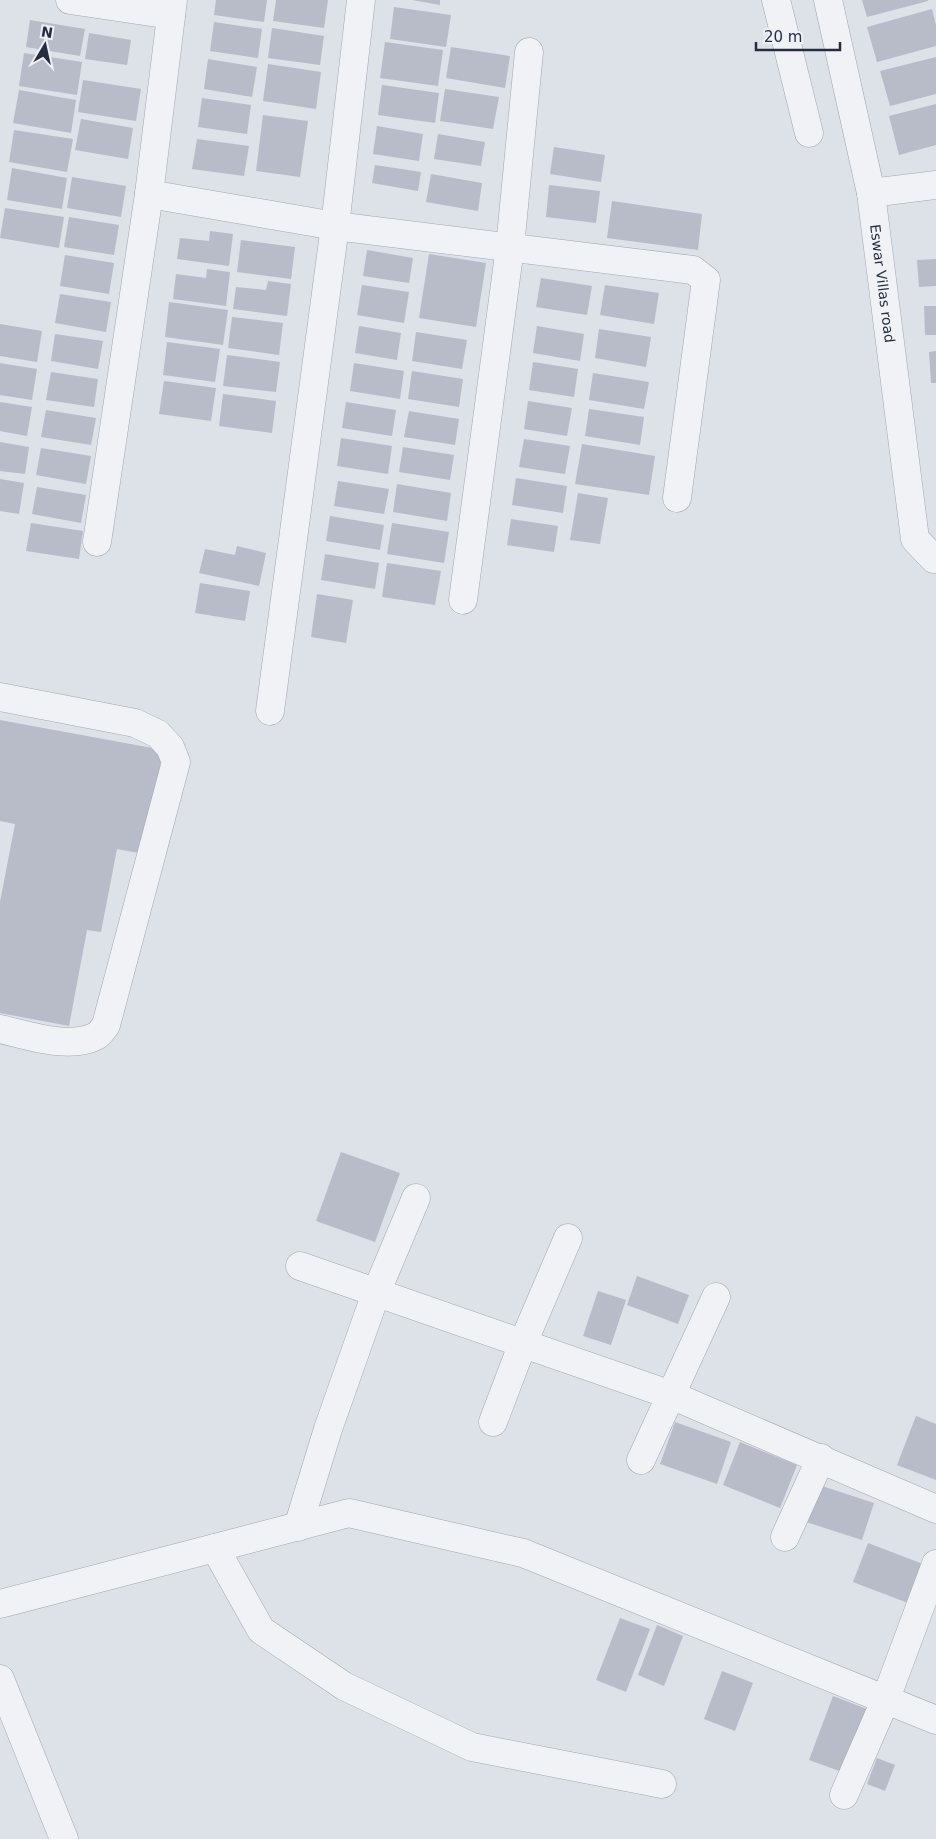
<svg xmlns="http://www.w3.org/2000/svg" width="936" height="1839" font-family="'DejaVu Sans',sans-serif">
  <rect width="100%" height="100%" fill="#dde1e8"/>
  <g fill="#b7bcc8">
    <path d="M216 0H267L264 22 214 15Z"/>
    <path d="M276 0H328L324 28 273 21Z"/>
    <path d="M412 0H440V5Z"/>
    <path d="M862 0H928V1L867 17Z"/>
    <path d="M394 7 451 15 446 47 390 39Z"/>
    <path d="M932 9 936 25V46L877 62 867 27Z"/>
    <path d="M30 20 85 29 80 56 26 47Z"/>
    <path d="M214 22 262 29 258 58 210 51Z"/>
    <path d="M272 28 324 36 320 65 268 58Z"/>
    <path d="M89 33 131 40 127 65 85 59Z"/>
    <path d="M385 42 443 50 438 86 380 78Z"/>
    <path d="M451 47 510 56 505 88 446 78Z"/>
    <path d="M24 53 82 62 77 95 19 86Z"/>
    <path d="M936 57V94L890 106 880 71Z"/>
    <path d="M208 59 257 67 252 97 204 89Z"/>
    <path d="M268 64 321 72 316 109 263 101Z"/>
    <path d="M83 80 141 89 136 121 78 112Z"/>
    <path d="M382 85 439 93 435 123 378 115Z"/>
    <path d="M445 89 499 97 493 129 440 121Z"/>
    <path d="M19 90 76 100 71 133 13 123Z"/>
    <path d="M202 98 251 105 247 134 198 127Z"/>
    <path d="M936 104V145L899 155 889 116Z"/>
    <path d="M263 115 308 121 300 177 256 171Z"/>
    <path d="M81 119 133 128 128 159 75 150Z"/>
    <path d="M377 126 423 134 419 161 373 154Z"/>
    <path d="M14 130 73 139 67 172 9 162Z"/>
    <path d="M438 134 485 142 481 166 434 159Z"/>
    <path d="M197 139 249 146 244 176 192 169Z"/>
    <path d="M554 147 605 155 601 182 550 174Z"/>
    <path d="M375 165 421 172 418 191 372 183Z"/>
    <path d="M12 168 67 178 62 209 7 200Z"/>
    <path d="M431 174 482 183 478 211 426 202Z"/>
    <path d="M72 177 126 186 121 217 67 208Z"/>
    <path d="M549 185 600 191 596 223 546 217Z"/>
    <path d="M612 201 702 214 698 250 607 238Z"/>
    <path d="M5 208 64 217 59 248 0 238Z"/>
    <path d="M69 217 119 225 114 255 64 247Z"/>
    <path d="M210 231 233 234 229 266 177 259 180 238 209 241Z"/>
    <path d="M241 240 295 247 291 279 237 272Z"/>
    <path d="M367 250 413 258 409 283 363 276Z"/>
    <path d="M429 254 486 263 476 327 419 318Z"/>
    <path d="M65 255 114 263 109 294 60 286Z"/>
    <path d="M936 259V286L919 287 917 260Z"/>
    <path d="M207 269 230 272 226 306 173 299 176 274 206 278Z"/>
    <path d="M541 278 592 286 587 315 536 307Z"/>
    <path d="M268 281 291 284 287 316 233 309 236 287 266 290Z"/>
    <path d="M362 285 409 292 404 323 357 315Z"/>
    <path d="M605 285 659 293 654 324 600 315Z"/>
    <path d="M60 294 111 302 106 332 55 323Z"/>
    <path d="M169 302 228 310 223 345 165 337Z"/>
    <path d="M924 306H936V335H925Z"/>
    <path d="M232 317 283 323 279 355 228 348Z"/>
    <path d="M0 324 42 331 37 362 0 356Z"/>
    <path d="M359 326 401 333 397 360 355 353Z"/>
    <path d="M537 326 584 334 580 361 533 353Z"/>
    <path d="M599 329 651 337 646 367 595 358Z"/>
    <path d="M416 332 467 340 462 369 412 361Z"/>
    <path d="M55 334 103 341 98 369 51 361Z"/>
    <path d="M167 342 220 349 215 382 163 375Z"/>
    <path d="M936 351V383H931L929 352Z"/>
    <path d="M227 355 280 362 276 392 223 386Z"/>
    <path d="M533 362 578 369 574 397 529 390Z"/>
    <path d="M0 363 37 369 32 400 0 395Z"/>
    <path d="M354 363 404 371 400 399 350 391Z"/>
    <path d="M412 371 463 379 459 407 408 399Z"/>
    <path d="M51 372 98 379 94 407 46 400Z"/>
    <path d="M593 373 649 382 644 409 589 400Z"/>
    <path d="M164 381 216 388 211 421 159 414Z"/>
    <path d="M223 394 276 401 272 433 219 426Z"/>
    <path d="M528 401 572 408 567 436 524 429Z"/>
    <path d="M0 402 32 407 27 436 0 431Z"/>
    <path d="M346 402 396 410 392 436 342 428Z"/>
    <path d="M589 409 644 417 640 445 585 436Z"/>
    <path d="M46 410 96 418 91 445 41 437Z"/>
    <path d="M409 411 459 419 455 445 404 437Z"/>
    <path d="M341 438 392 446 388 474 337 466Z"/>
    <path d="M524 439 570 446 565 474 519 467Z"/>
    <path d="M0 442 29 447 25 474 0 471Z"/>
    <path d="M582 444 655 456 649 495 575 484Z"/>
    <path d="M403 447 454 455 450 480 399 472Z"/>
    <path d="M41 448 91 456 86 484 36 475Z"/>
    <path d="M516 478 567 486 563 513 512 505Z"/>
    <path d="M0 479 24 483 19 514 0 511Z"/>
    <path d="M338 481 389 489 384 514 334 506Z"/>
    <path d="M397 484 451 493 447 521 393 512Z"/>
    <path d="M37 487 86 495 81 523 32 514Z"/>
    <path d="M578 493 608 498 600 544 570 540Z"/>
    <path d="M330 516 384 525 380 550 326 541Z"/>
    <path d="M511 519 558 526 554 552 507 545Z"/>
    <path d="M31 523 83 531 79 559 26 551Z"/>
    <path d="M392 523 449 532 444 563 387 554Z"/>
    <path d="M237 546 266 553 259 586 199 573 205 549 235 555Z"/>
    <path d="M325 554 379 563 375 589 321 580Z"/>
    <path d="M387 563 441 571 435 605 382 597Z"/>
    <path d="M200 583 250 591 245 621 195 613Z"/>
    <path d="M317 594 353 600 346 643 311 637Z"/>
    <path d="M0 720 163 750 144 854 117 849 101 932 87 930 69 1026 0 1013V902L15 824 0 821Z"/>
    <path d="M341 1152 400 1173 375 1242 316 1221Z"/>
    <path d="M637 1276 689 1295 678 1324 627 1305Z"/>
    <path d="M598 1291 626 1300 611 1345 583 1336Z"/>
    <path d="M916 1416 936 1424V1480L897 1465Z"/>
    <path d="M675 1422 731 1442 717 1484 660 1464Z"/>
    <path d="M740 1442 797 1465 780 1508 723 1485Z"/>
    <path d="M816 1484 874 1503 862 1540 803 1521Z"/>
    <path d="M868 1543 923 1564 908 1603 853 1582Z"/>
    <path d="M620 1618 650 1629 626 1692 596 1680Z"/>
    <path d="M657 1625 683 1636 664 1686 638 1675Z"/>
    <path d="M722 1671 753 1683 735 1731 704 1719Z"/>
    <path d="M833 1696 867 1709 842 1772 809 1760Z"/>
    <path d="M877 1758 895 1765 885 1791 867 1784Z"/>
  </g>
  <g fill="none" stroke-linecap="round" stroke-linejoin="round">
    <defs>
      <g id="minor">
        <path d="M70 0 171 15"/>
        <path d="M776 0 809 133"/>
        <path id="s1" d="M828 0 871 193 915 539 934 559H936"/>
        <path d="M871 193 936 185"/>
        <path d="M149 194 335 226 693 270 706 280 677 498"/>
        <path d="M97 542 149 194 173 0"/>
        <path d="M463 600 510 247 529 52"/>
        <path d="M0 697 135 723 158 734 170 747 176 762 106 1025C103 1029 100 1034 96 1036 70 1050 27 1035 0 1029"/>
        <path d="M270 711 335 226 361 0"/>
        <path d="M300 1266 671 1395 936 1509"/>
        <path d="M493 1422 523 1343 568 1238"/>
        <path d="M641 1460 716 1297"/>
        <path d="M298 1527 328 1429 376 1293 416 1198"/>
        <path d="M785 1537 821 1458"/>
        <path d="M215 1548 261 1630 344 1686 472 1747 662 1784"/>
        <path d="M0 1604 349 1513 523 1553 936 1720"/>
        <path d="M0 1679 64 1839"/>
        <path d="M844 1795 885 1701 936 1564"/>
      </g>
    </defs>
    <use href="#minor" stroke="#a2a7b2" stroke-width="29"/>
    <use href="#minor" stroke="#f0f2f6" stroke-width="28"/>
  </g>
  <g text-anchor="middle" stroke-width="4.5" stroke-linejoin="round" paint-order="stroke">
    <g font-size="14" fill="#262d40" stroke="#edf0f6">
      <text dy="5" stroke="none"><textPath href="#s1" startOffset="289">Eswar Villas road</textPath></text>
    </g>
  </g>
  <g transform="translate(45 45) rotate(9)" stroke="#edf0f6" stroke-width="4" paint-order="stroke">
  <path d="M0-4L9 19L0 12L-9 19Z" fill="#262d40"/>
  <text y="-8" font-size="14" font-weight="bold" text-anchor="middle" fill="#262d40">N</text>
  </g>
  <path d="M756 42v8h84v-8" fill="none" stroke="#262d40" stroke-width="2.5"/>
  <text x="764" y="42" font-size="15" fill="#262d40" stroke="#edf0f6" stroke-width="4" paint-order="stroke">20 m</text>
</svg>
